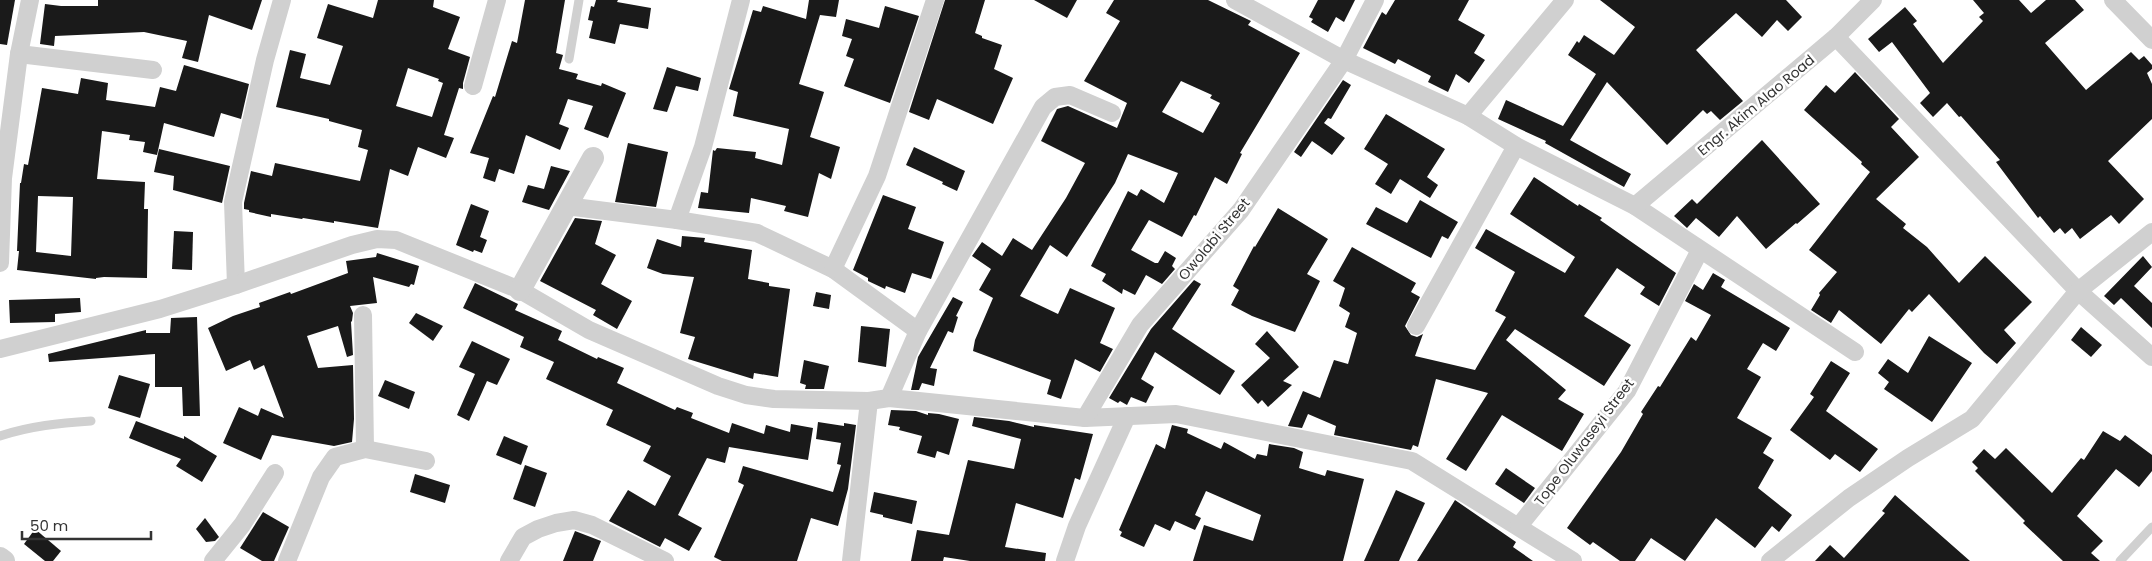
<svg xmlns="http://www.w3.org/2000/svg" width="2152" height="561" font-family="Poppins,sans-serif">
  <rect width="100%" height="100%" fill="#fff"/>
  <g fill="#1a1a1a" fill-rule="evenodd">
    <path d="M0 0H15L7 45 0 44Z"/>
    <path d="M98 0H262L252 30 209 15 198 62 182 58 187 41 144 32 55 36 54 46 40 44 45 4 61 6H98Z"/>
    <path d="M378 0H434L433 7 460 17 448 49 470 57 463 83V89L459 88 444 135 454 138 446 158 418 147 408 176 390 169 378 228 334 221V223L303 218 302 219 271 214V217L249 212V210L244 209V203L251 171 272 176 275 163 360 181 368 150 358 147 362 130 329 121V119L276 107 290 50 306 54 300 78 330 85 343 46 317 38 328 4 373 18ZM408 68 439 79 438 81 443 83 432 117 396 106Z"/>
    <path d="M525 0H565L556 53 563 55 559 69 578 74 576 79 601 86 602 83 626 93 608 138 584 129 593 106 568 99 559 124 569 128 560 150 526 135 514 174 499 169 495 182 483 178 489 158 470 153 493 96 495 97 512 41 517 43Z"/>
    <path d="M596 0H618L617 2 651 8 648 29 620 24 615 44 589 38 593 21 588 20 591 6 594 7Z"/>
    <path d="M809 0H839L836 17 820 15 799 84 824 92 810 137 840 147 831 179 819 173 808 217 784 211 786 206 751 198 749 213 698 208 701 192 708 193 713 150 715 151 717 148 756 152 755 158 782 165 789 129 733 116 738 92 729 89 753 10 761 12 763 6 806 19Z"/>
    <path d="M945 0H985L975 33 982 36V38L1002 45 994 69 1013 78 993 124 937 99 929 120 909 112Z"/>
    <path d="M1034 0H1077L1067 18Z"/>
    <path d="M1114 0H1208L1251 21 1248 25 1300 53 1240 153 1242 154 1227 184 1215 177 1196 216 1194 215 1182 237 1149 220 1131 250 1155 263H1158L1165 251 1176 258 1172 266 1175 269 1162 284 1146 275 1135 295 1123 289 1122 294 1102 281 1106 274 1091 266 1128 191 1137 196 1141 189 1164 203 1178 173 1128 154 1115 183 1067 257 1050 245 1020 296 1058 314 1070 288 1115 308 1100 343 1113 349 1100 372 1075 359 1061 399 1047 394 1051 380 973 351 975 340 993 298 979 290 991 269 972 256 982 242 1002 256 1013 238 1032 250 1066 198 1085 163 1041 141 1057 109 1068 106 1117 128 1127 103 1084 81 1120 21 1106 13ZM1181 81 1212 95 1210 98 1220 103 1203 133 1162 112Z"/>
    <path d="M1318 0H1355L1344 22 1336 17 1328 32 1311 22 1313 19 1309 17Z"/>
    <path d="M1395 0H1469L1458 20 1485 35 1474 53 1485 60 1469 83 1456 74 1448 92 1428 82 1431 76 1398 59 1395 64 1363 48 1382 12 1386 15Z"/>
    <path d="M1600 0H1786L1802 17 1788 31 1777 20 1762 37 1736 13 1696 50 1743 101 1720 120 1711 111 1707 114 1703 110 1667 145 1607 82 1570 140 1631 174 1624 187 1545 143 1546 141 1498 119 1506 100 1563 126 1596 74 1568 55 1577 41 1579 43 1584 35 1614 55 1635 27Z"/>
    <path d="M1973 0H2019L2031 13 2046 0H2075L2084 10 2045 43 2086 90 2131 52 2139 60 2144 56 2152 65V69L2147 73 2152 84V119L2108 161 2144 199 2119 224 2111 215 2080 239 2072 228 2065 234 2060 228 2054 233 2040 216 2038 218 1996 162 2000 160 1961 116 1959 117 1947 103 1933 117 1920 103 1930 93 1892 42 1879 52 1868 39 1905 7 1917 21 1913 24 1943 63 1983 21 1979 17 1984 13Z"/>
    <path d="M885 6 919 16 890 103 844 86 854 59 846 56 852 39 842 36 846 19 879 28Z"/>
    <path d="M184 65 249 84 241 119 221 113 214 137 164 123 157 155 143 152 145 142 129 140 130 135 102 131 97 179 145 182 144 209H148L147 278 104 277 96 278V279L17 270 19 251H17L20 183H21L24 164 28 165 42 88 78 94 81 78 108 83 106 100 155 107 160 87 176 91ZM38 196 73 197 71 256 36 252Z"/>
    <path d="M667 67 701 78 698 91 676 86 667 112 653 109Z"/>
    <path d="M1855 72 1899 119 1891 127 1919 157 1876 199 1906 224 1903 228 1927 247 1959 283 1985 256 2032 302 2004 330 2016 343 1997 364 1984 353 1929 294 1912 312 1909 309 1881 344 1839 310 1831 323 1811 310 1820 295 1819 293 1837 272 1809 250 1870 172 1861 164 1862 162 1804 110 1826 85 1835 93Z"/>
    <path d="M1343 80 1351 85 1331 119 1328 118 1324 123 1345 138 1332 155 1312 141 1301 157 1294 152Z"/>
    <path d="M1386 114 1445 149 1427 177 1438 185 1430 198 1400 179 1391 194 1375 184 1388 164 1364 149Z"/>
    <path d="M1762 140 1820 204 1797 224 1796 223 1766 249 1737 216 1719 237 1696 218 1687 228 1674 216 1692 199 1697 204Z"/>
    <path d="M628 143 668 152 656 207 615 202Z"/>
    <path d="M914 147 965 171 957 191 942 184 943 182 906 165Z"/>
    <path d="M159 149 230 166 222 203 173 190 174 176 154 172Z"/>
    <path d="M551 166 570 171 549 210 522 202 528 185 544 189Z"/>
    <path d="M1534 177 1578 206 1579 204 1602 218 1600 220 1676 273 1659 306 1640 294 1645 287 1617 268 1584 316 1631 345 1604 386 1515 329 1506 340 1566 390 1558 399 1584 414 1562 451 1502 415 1466 471 1446 459 1488 393 1436 379 1418 447 1413 445 1411 450 1334 435 1336 426 1308 414 1302 428 1288 426 1303 391 1320 398 1334 360 1348 364 1357 333 1345 327 1350 313 1339 306 1345 288 1333 281 1352 247 1416 283 1411 292 1420 297 1405 326 1411 335 1417 337 1423 334 1415 356 1475 370 1506 317 1495 311 1515 272 1475 248 1486 229 1565 273 1575 257 1510 214Z"/>
    <path d="M883 195 916 207 908 229 944 242 931 279 912 273 905 293 886 286 885 289 868 281V278L853 270Z"/>
    <path d="M1420 200 1458 222 1448 239 1442 236 1431 258 1366 224 1376 207 1407 223Z"/>
    <path d="M471 204 489 211 480 237 487 240 482 253 474 250 473 252 456 245Z"/>
    <path d="M1278 208 1328 239 1307 274 1320 281 1295 332 1252 316 1231 305 1239 290 1233 286 1254 246 1255 247Z"/>
    <path d="M575 218 602 221 595 244 616 255 601 284 632 301 617 329 593 315 596 310 540 281Z"/>
    <path d="M174 231 193 232 192 270 172 269Z"/>
    <path d="M682 236 705 238 704 242 752 250 748 279 769 283V286L790 289 778 377 754 373 753 379 688 359 695 337 680 333 694 277 663 274 647 268 657 239 681 247Z"/>
    <path d="M377 253 419 266 414 285 411 284 409 287 373 277 377 303 350 306 353 313 352 321 351 322 353 355 347 357 338 326 307 336 318 368 353 365 354 419 352 442 334 446 272 435 261 460 223 443 239 407 258 416 261 408 284 418 264 365 254 370 250 360 226 371 208 328 233 316 260 307 259 303 290 292 291 294 348 273 346 261 376 257Z"/>
    <path d="M2143 256 2152 267 2134 286 2152 303V328L2121 298 2114 305 2104 296Z"/>
    <path d="M1713 273 1725 280 1721 287 1790 328 1776 351 1763 343 1747 369 1761 377 1737 418 1772 438 1763 453 1774 460 1758 488 1792 515 1779 532 1772 526 1755 548 1716 518 1685 561 1651 538 1635 561H1620L1593 542 1590 545 1567 528 1621 452 1643 414 1641 412 1658 386 1660 387 1691 337 1696 341 1711 315 1685 301 1694 284 1703 290Z"/>
    <path d="M1194 280 1201 284 1172 329 1235 371 1220 395 1155 352 1141 379 1154 387 1146 403 1131 397 1127 405 1120 401 1118 403 1109 398 1151 329Z"/>
    <path d="M475 283 518 304 515 310 562 331 558 340 597 359 598 357 624 368 617 383 675 410 677 407 693 413 691 418 729 433 732 423 764 434 766 425 790 432 791 424 813 428 808 460 729 447 725 463 707 458 678 515 702 528 689 551 665 538 660 547 609 521 628 490 655 506 671 476 643 461 651 446 606 425 613 410 546 379 554 362 520 347 524 337 463 308Z"/>
    <path d="M816 292 831 295 829 309 813 306Z"/>
    <path d="M953 297 963 302 956 316 958 317 953 333 948 331 930 368 937 369 934 386 922 383 919 390H911L918 357Z"/>
    <path d="M80 298 81 312 55 314V322L10 323 9 300Z"/>
    <path d="M416 313 443 326 433 341 409 323Z"/>
    <path d="M197 317 200 416H183L182 387H155V354L49 362 48 354 146 330V333H170L171 318Z"/>
    <path d="M861 326 890 329 886 367 858 362Z"/>
    <path d="M2081 327 2102 345 2091 357 2071 340Z"/>
    <path d="M1267 331 1299 367 1283 381 1292 385 1268 407 1262 400 1258 404 1241 385 1270 358 1255 344Z"/>
    <path d="M1929 336 1972 363 1932 422 1884 389 1889 382 1878 373 1888 359 1908 373Z"/>
    <path d="M472 341 510 359 497 385 487 381 469 421 457 415 475 374 459 367Z"/>
    <path d="M804 360 829 366 824 389H805L806 385 800 383Z"/>
    <path d="M1831 361 1850 373 1826 411 1878 449 1860 472 1835 454 1830 460 1790 430 1814 397 1810 394Z"/>
    <path d="M119 375 150 384 140 418 108 408Z"/>
    <path d="M385 380 415 392 409 409 378 396Z"/>
    <path d="M891 410 916 411 928 415V413L939 414 959 419 949 455 937 451 935 458 917 453 922 436 899 430 900 427 888 425Z"/>
    <path d="M974 417 1009 421 1034 427V425L1093 434 1080 480 1075 478 1063 518 1016 503 1005 547 1046 553 1045 561H970L944 557 943 561H911L917 530 949 535 968 460 1014 469 1021 439 972 426Z"/>
    <path d="M136 421 184 439V436L217 456 202 482 176 466 181 459 129 438Z"/>
    <path d="M818 422 844 426V423L856 425 848 489 838 526 811 518 797 561H722L714 557 744 485 738 482 743 466 833 492 841 465 837 464 841 443 816 439Z"/>
    <path d="M1172 425 1188 429 1187 433 1221 449 1224 442 1255 459 1257 454 1267 456 1269 444 1294 448 1303 452 1299 468 1325 476 1327 470 1364 479 1343 561H1193L1204 525 1253 541 1261 515 1206 491 1195 515 1201 518 1195 530 1175 521 1170 531 1155 524 1144 547 1120 536 1122 532 1119 530 1156 444 1165 449Z"/>
    <path d="M2103 431 2120 441 2125 435 2152 455V471L2139 487 2116 469 2077 516 2103 541 2091 553 2100 561H2063L2023 523 2025 521 1975 471 1978 468 1972 462 1984 449 1995 459 2006 448 2052 493 2081 458 2084 460Z"/>
    <path d="M504 436 528 446 521 465 496 455Z"/>
    <path d="M525 465 547 473 535 507 513 499Z"/>
    <path d="M1506 468 1535 488 1524 503 1495 484Z"/>
    <path d="M415 474 450 485 445 503 410 492Z"/>
    <path d="M1396 490 1425 503 1399 561H1364Z"/>
    <path d="M874 492 917 501 912 524 883 517V515L870 512Z"/>
    <path d="M1895 495 1970 561H1815L1830 545 1844 558 1885 513 1882 511Z"/>
    <path d="M1455 500 1516 542 1513 547 1533 561H1417Z"/>
    <path d="M263 512 289 527 274 561H262L240 548Z"/>
    <path d="M205 518 219 537 215 541 206 542 196 529Z"/>
    <path d="M35 529 61 551 53 561H45L24 544Z"/>
    <path d="M575 531 601 541 593 561H563Z"/>
  </g>
  <g fill="none" stroke-linecap="round" stroke-linejoin="round">
    <g stroke="#d0d0d0" stroke-width="9">
      <path d="M569 59 579 0"/>
      <path d="M0 436C30 426 60 423 91 421"/>
      <path d="M2120 561 2152 527"/>
    </g>
    <g stroke="#d0d0d0" stroke-width="18">
      <path d="M1235 0 1344 60 1468 116 1516 146 1635 206 1855 352"/>
      <path d="M2113 0 2152 40"/>
      <path d="M1836 37 2078 291 2152 357"/>
      <path d="M19 54 153 70"/>
      <path d="M473 86 497 0"/>
      <path d="M1468 116 1565 0"/>
      <path d="M566 206 677 220 757 233 833 269 918 331"/>
      <path d="M1635 206 1836 37 1873 0"/>
      <path d="M677 220 703 147 741 0"/>
      <path d="M0 263 3 178 19 54 30 0"/>
      <path d="M833 269 877 176 935 0"/>
      <path d="M236 285 233 202 265 60 282 0"/>
      <path d="M363 315 365 449"/>
      <path d="M1416 326 1516 146"/>
      <path d="M0 349 160 309 236 285 352 245 377 239 396 240 520 290 589 330 718 386 746 395 774 399 869 401 889 398 1085 418 1176 414 1412 461 1573 561"/>
      <path d="M889 398 918 331 1043 107 1055 97 1070 95 1112 113"/>
      <path d="M1085 418 1140 325 1241 210 1344 60 1375 0"/>
      <path d="M1519 526 1627 391 1700 250"/>
      <path d="M213 561 242 525 275 473"/>
      <path d="M287 561 321 477 335 457 365 449 426 461"/>
      <path d="M509 561 523 537 538 529 556 523 574 520 592 525 665 561"/>
      <path d="M851 561 869 401"/>
      <path d="M1065 561 1077 526 1127 416"/>
      <path d="M1770 561 1849 498 1908 458 1972 419 2078 291 2152 232"/>
    </g>
    <g stroke="#d0d0d0" stroke-width="22">
      <path d="M520 290 593 158"/>
      <path d="M0 558 4 561"/>
    </g>
  </g>
  <g text-anchor="middle" stroke-width="5" stroke-linejoin="round" paint-order="stroke">
    <g font-size="14" fill="#333" stroke="#fff">
      <text transform="translate(1756 105) rotate(-40)" y="5">Engr. Akim Alao Road</text>
      <text transform="translate(1214 239) rotate(-50)" y="5">Owolabi Street</text>
      <text transform="translate(1584 442) rotate(-53)" y="5">Tope Oluwaseyi Street</text>
    </g>
  </g>
  <path d="M22 531v8h129v-8" fill="none" stroke="#333333" stroke-width="2.5"/>
  <text x="30" y="531" font-size="15" fill="#333333" stroke="#ffffff" stroke-width="4" paint-order="stroke">50 m</text>
</svg>
